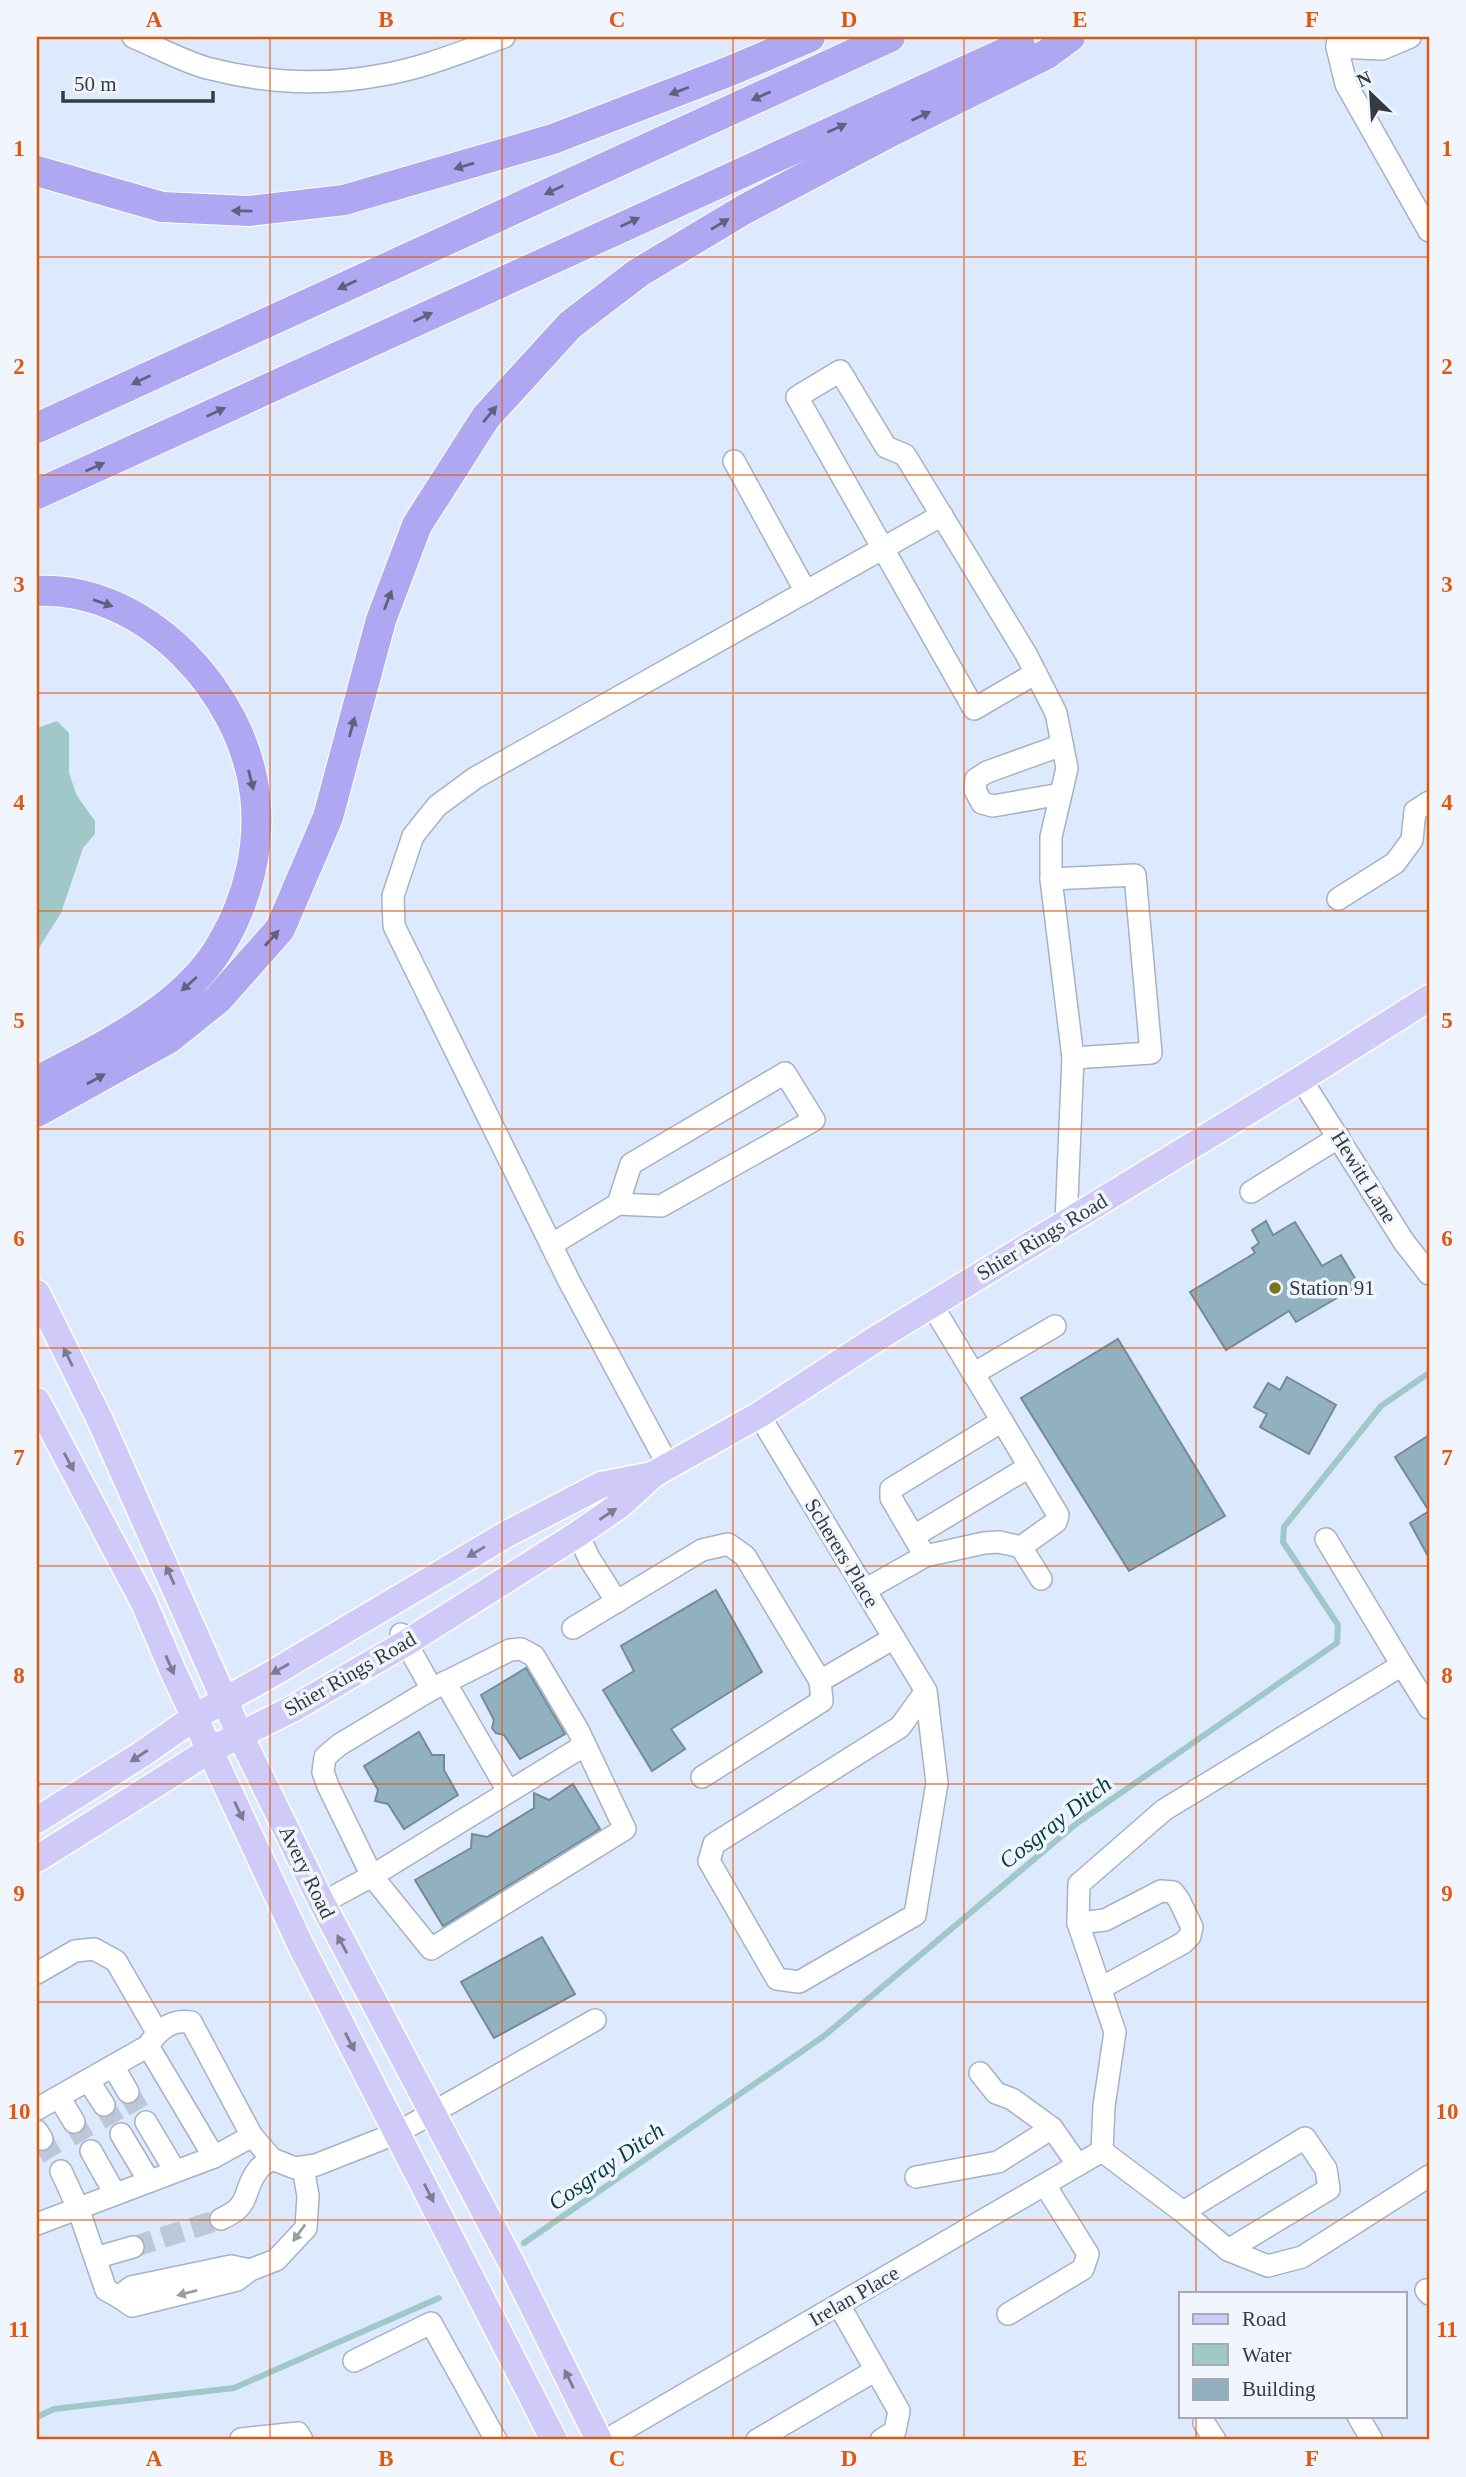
<svg xmlns="http://www.w3.org/2000/svg" width="1466" height="2477" font-family="'Times New Roman',serif">
  <rect width="100%" height="100%" fill="#ddeafd"/>
  <path fill="#a1c8c9" d="M57 721 69 733V773L77 796 95 821V834L83 848 61 913 37 951V728Z"/>
  <g fill="none" stroke-linecap="round" stroke-linejoin="round">
    <g stroke="#a1c8c9" stroke-width="6">
      <path d="M524 2243 824 2036 1076 1824 1337 1643 1338 1625 1283 1542 1284 1527 1381 1406 1429 1373"/>
      <path d="M37 2417 54 2409 234 2388 439 2298"/>
    </g>
  </g>
  <g fill="#91b1c0" stroke="#758b95" stroke-width="2">
    <path d="M1266 1221 1273 1235 1295 1222 1322 1266 1341 1255 1359 1285 1296 1322 1289 1311 1226 1350 1190 1292 1255 1253 1252 1248 1259 1243 1252 1230Z"/>
    <path d="M1118 1339 1225 1516 1129 1571 1021 1398Z"/>
    <path d="M1287 1377 1336 1405 1309 1454 1260 1427 1267 1414 1254 1407 1268 1383 1280 1390Z"/>
    <path d="M1429 1435V1558L1410 1523 1429 1511 1395 1457Z"/>
    <path d="M716 1590 762 1672 671 1729 685 1749 652 1771 603 1690 634 1671 621 1646Z"/>
    <path d="M526 1668 565 1734 520 1759 504 1735 496 1733 492 1728 494 1720 481 1695Z"/>
    <path d="M419 1732 432 1755H444V1770L458 1795 404 1829 388 1804 375 1801 378 1790 364 1766Z"/>
    <path d="M573 1784 600 1829 443 1926 415 1880 471 1848 472 1834 487 1837 534 1808V1793L549 1800Z"/>
    <path d="M542 1937 575 1994 494 2038 461 1982Z"/>
  </g>
  <g fill="none" stroke-linecap="round" stroke-linejoin="round">
    <g stroke="#bcc7d8" stroke-width="21" stroke-dasharray="21 10" stroke-linecap="butt">
      <path d="M128 2092 146 2122"/>
      <path d="M104 2105 121 2134"/>
      <path d="M74 2122 91 2151"/>
      <path d="M42 2139 61 2171"/>
      <path d="M133 2247 221 2219"/>
    </g>
    <defs>
      <g id="minor">
        <path d="M133 37C157 47 182 61 207 68 264 83 324 86 382 75 424 68 464 51 504 37"/>
        <path d="M1338 37 1337 47 1346 84 1429 231"/>
        <path d="M1337 47 1382 49 1410 37"/>
        <path d="M734 461 806 592"/>
        <path d="M1036 673 974 709 797 397 840 371 886 447 905 455 1026 654 1056 713 1067 768 1051 837V879L1073 1058 1066 1222"/>
        <path d="M1061 794 993 806 982 803 975 790 976 779 987 772 1062 745"/>
        <path d="M1051 879 1135 875 1151 1053 1073 1058"/>
        <path d="M1338 899 1395 863 1412 840 1415 811 1429 802"/>
        <path d="M1301 1079 1404 1242 1429 1274"/>
        <path d="M1251 1192 1339 1137"/>
        <path d="M551 1245 618 1204 661 1206 814 1120 785 1073 631 1164 618 1204"/>
        <path d="M932 1305 1002 1421"/>
        <path d="M973 1374 1055 1326"/>
        <path d="M759 1415 926 1691 937 1783 915 1915 799 1982 777 1979 709 1861 714 1844 900 1727 926 1691"/>
        <path d="M669 1467 569 1281 394 926 393 896 413 836 437 806 475 778 942 515"/>
        <path d="M578 1534 589 1558 617 1602"/>
        <path d="M914 1536 1029 1467"/>
        <path d="M925 1556 984 1543 999 1542 1021 1547"/>
        <path d="M865 1590 925 1556 891 1498V1489L1002 1421 1058 1515 1056 1522 1021 1547 1041 1579"/>
        <path d="M573 1628 702 1550 728 1544 745 1556 820 1681 822 1701 702 1777"/>
        <path d="M1402 1665 1429 1708"/>
        <path d="M820 1681 894 1638"/>
        <path d="M445 1682 508 1791"/>
        <path d="M432 1689 510 1650 521 1649 534 1656 578 1730 625 1829 431 1949 372 1876 585 1745"/>
        <path d="M322 1903 372 1876 328 1786 323 1772 325 1757 339 1745 432 1689 401 1634"/>
        <path d="M1078 1923 1105 1920 1161 1891 1173 1892 1179 1900 1192 1927 1190 1936 1183 1943 1101 1988"/>
        <path d="M37 1973 75 1951 94 1949 116 1961 157 2032"/>
        <path d="M148 2046C158 2030 171 2019 191 2022L252 2136 214 2157"/>
        <path d="M113 2066 128 2092"/>
        <path d="M980 2073 996 2093 1012 2099 1052 2128 1078 2165"/>
        <path d="M88 2080 104 2105"/>
        <path d="M59 2097 74 2122"/>
        <path d="M37 2109 148 2046 214 2157 37 2224"/>
        <path d="M146 2122 175 2171"/>
        <path d="M37 2131 42 2139"/>
        <path d="M121 2134 149 2181"/>
        <path d="M252 2136 272 2159 295 2168 316 2165 397 2133 595 2020"/>
        <path d="M91 2151 115 2194"/>
        <path d="M1102 2151 1104 2106 1115 2032 1078 1923 1079 1884 1164 1810 1402 1665 1326 1539"/>
        <path d="M1102 2151 1183 2212 1228 2250 1329 2189 1326 2169 1305 2138 1183 2212"/>
        <path d="M61 2171 78 2208 106 2290 119 2297 131 2287 231 2266 250 2270 276 2260 306 2228 308 2196 303 2167"/>
        <path d="M916 2177 998 2162 1052 2128"/>
        <path d="M221 2219C253 2205 241 2192 258 2170 261 2165 268 2162 272 2159"/>
        <path d="M1228 2250 1268 2266 1302 2257 1429 2176"/>
        <path d="M95 2258 133 2247"/>
        <path d="M1426 2290 1429 2294"/>
        <path d="M119 2297 132 2306 237 2280 250 2270"/>
        <path d="M839 2305 899 2411 895 2431 881 2440"/>
        <path d="M1008 2314 1083 2269 1088 2254 1045 2185"/>
        <path d="M354 2361 431 2323 496 2440"/>
        <path d="M1358 2416 1372 2440"/>
        <path d="M1204 2423 1215 2440"/>
        <path d="M242 2440 241 2439 298 2433 302 2440"/>
        <path d="M606 2440 1102 2151"/>
        <path d="M757 2440 876 2370"/>
      </g>
      <g id="major">
        <path d="M37 1293 99 1418 240 1735 322 1903 512 2264 599 2440"/>
        <path d="M37 1401 144 1603 172 1669 302 1948 554 2440"/>
        <path d="M37 1820 142 1754 195 1717 275 1672 505 1535 601 1485 652 1475"/>
        <path d="M37 1859 210 1750 296 1707 406 1643 578 1534 620 1505 654 1474 759 1415 876 1339 1301 1079 1429 998"/>
      </g>
      <g id="highway">
        <path d="M37 171 162 207 249 211 344 200 553 139 730 71 810 37"/>
        <path d="M37 428 890 37"/>
        <path d="M37 494 1020 46"/>
        <path d="M37 591C145 586 243 692 255 795 261 846 248 899 222 943 185 1009 101 1047 37 1081"/>
        <path d="M37 1112 168 1039 218 999 280 929 328 817 381 620 417 525 486 417 570 325 638 273 745 209 892 131 1047 54 1070 37"/>
      </g>
    </defs>
    <use href="#minor" stroke="#a6b2c4" stroke-width="24"/>
    <use href="#major" stroke="#fff" stroke-width="29"/>
    <use href="#highway" stroke="#fff" stroke-width="32"/>
    <use href="#minor" stroke="#fff" stroke-width="21"/>
    <use href="#major" stroke="#cfcaf7" stroke-width="26"/>
    <use href="#highway" stroke="#afa7f1" stroke-width="30"/>
  </g>
  <defs><path id="oneway-solid" d="M-6-.8H1V-3.2L6.5 0L1 3.2V.8H-6Z" transform="scale(1.75)"/></defs>
  <g fill="#60617f">
    <use href="#oneway-solid" transform="translate(679 91) rotate(159)"/>
    <use href="#oneway-solid" transform="translate(761 96) rotate(156)"/>
    <use href="#oneway-solid" transform="translate(921 116) rotate(-26)"/>
    <use href="#oneway-solid" transform="translate(837 128) rotate(-24)"/>
    <use href="#oneway-solid" transform="translate(464 166) rotate(164)"/>
    <use href="#oneway-solid" transform="translate(554 190) rotate(155)"/>
    <use href="#oneway-solid" transform="translate(242 211) rotate(-179)"/>
    <use href="#oneway-solid" transform="translate(630 222) rotate(-25)"/>
    <use href="#oneway-solid" transform="translate(720 224) rotate(-31)"/>
    <use href="#oneway-solid" transform="translate(347 285) rotate(155)"/>
    <use href="#oneway-solid" transform="translate(423 317) rotate(-25)"/>
    <use href="#oneway-solid" transform="translate(141 380) rotate(155)"/>
    <use href="#oneway-solid" transform="translate(216 412) rotate(-25)"/>
    <use href="#oneway-solid" transform="translate(490 414) rotate(-50)"/>
    <use href="#oneway-solid" transform="translate(95 467) rotate(-24)"/>
    <use href="#oneway-solid" transform="translate(388 600) rotate(-69)"/>
    <use href="#oneway-solid" transform="translate(103 603) rotate(19)"/>
    <use href="#oneway-solid" transform="translate(352 727) rotate(-75)"/>
    <use href="#oneway-solid" transform="translate(251 780) rotate(76)"/>
    <use href="#oneway-solid" transform="translate(272 938) rotate(-48)"/>
    <use href="#oneway-solid" transform="translate(189 984) rotate(138)"/>
    <use href="#oneway-solid" transform="translate(96 1079) rotate(-29)"/>
  </g>
  <g fill="#7b7b93">
    <use href="#oneway-solid" transform="translate(68 1357) rotate(-116)"/>
    <use href="#oneway-solid" transform="translate(69 1462) rotate(62)"/>
    <use href="#oneway-solid" transform="translate(608 1514) rotate(-34)"/>
    <use href="#oneway-solid" transform="translate(476 1552) rotate(149)"/>
    <use href="#oneway-solid" transform="translate(170 1575) rotate(-114)"/>
    <use href="#oneway-solid" transform="translate(170 1665) rotate(66)"/>
    <use href="#oneway-solid" transform="translate(280 1669) rotate(150)"/>
    <use href="#oneway-solid" transform="translate(139 1756) rotate(147)"/>
    <use href="#oneway-solid" transform="translate(239 1811) rotate(65)"/>
    <use href="#oneway-solid" transform="translate(342 1944) rotate(-118)"/>
    <use href="#oneway-solid" transform="translate(350 2042) rotate(63)"/>
    <use href="#oneway-solid" transform="translate(429 2193) rotate(63)"/>
    <use href="#oneway-solid" transform="translate(569 2379) rotate(-116)"/>
  </g>
  <g fill="#9a9da0">
    <use href="#oneway-solid" transform="translate(299 2233) rotate(126)"/>
    <use href="#oneway-solid" transform="translate(187 2293) rotate(166)"/>
  </g>
  <path fill="none" stroke="#df580f" stroke-width="2" stroke-opacity="0.55" d="M270 37V2440M502 37V2440M733 37V2440M964 37V2440M1196 37V2293M37 257H1429M37 475H1429M37 693H1429M37 911H1429M37 1129H1429M37 1348H1429M37 1566H1429M37 1784H1429M37 2002H1429M37 2220H1429M1196 2416V2440"/>
  <circle fill="#77761b" stroke="#f1f6fe" stroke-width="2.5" cx="1275" cy="1288" r="7"/>
  <g text-anchor="middle" stroke-width="7" stroke-linejoin="round" paint-order="stroke">
    <g font-size="21" fill="#363b42" stroke="#f1f6fe">
      <text transform="translate(1364 1177) rotate(58)" y="7">Hewitt Lane</text>
      <text transform="translate(1042 1237) rotate(-31)" y="7">Shier Rings Road</text>
      <text transform="translate(842 1553) rotate(59)" y="7">Scherers Place</text>
      <text transform="translate(350 1674) rotate(-30)" y="7">Shier Rings Road</text>
      <text transform="translate(307 1872) rotate(64)" y="7">Avery Road</text>
      <text transform="translate(854 2296) rotate(-30)" y="7">Irelan Place</text>
    </g>
    <g font-size="21" fill="#363b42" stroke="#f1f6fe" text-anchor="start">
      <text x="1289" y="1295">Station 91</text>
    </g>
    <g font-size="23" font-style="italic" fill="#034143" stroke="#f1f6fe">
      <text transform="translate(1055 1822) rotate(-38)" y="8">Cosgray Ditch</text>
      <text transform="translate(606 2166) rotate(-35)" y="8">Cosgray Ditch</text>
    </g>
  </g>
  <rect width="1466" height="2477" fill="none" stroke="#f1f6fe" stroke-width="77"/>
  <rect x="1179" y="2292" width="228" height="126" fill="#f1f6fe" stroke="#a6abb3" stroke-width="2"/>
  <rect x="1193" y="2314" width="35" height="10" fill="#cfcaf7" stroke="#a6abb3" stroke-width="2"/>
  <text x="1242" y="2326" font-size="21" fill="#363b42">Road</text>
  <rect x="1193" y="2344" width="35" height="21" fill="#a1c8c9" stroke="#a6abb3" stroke-width="2"/>
  <text x="1242" y="2362" font-size="21" fill="#363b42">Water</text>
  <rect x="1193" y="2379" width="35" height="21" fill="#91b1c0" stroke="#a6abb3" stroke-width="2"/>
  <text x="1242" y="2396" font-size="21" fill="#363b42">Building</text>
  <g transform="translate(1371 94) rotate(335)" stroke="#f1f6fe" stroke-width="5" paint-order="stroke">
  <path d="M0-5L12 26L0 18L-12 26Z" fill="#363b42"/>
  <text y="-10" font-size="19" font-weight="bold" text-anchor="middle" fill="#363b42">N</text>
  </g>
  <path d="M63 91v10h150v-10" fill="none" stroke="#363b42" stroke-width="3.5"/>
  <text x="74" y="91" font-size="21" fill="#363b42" stroke="#f1f6fe" stroke-width="5" paint-order="stroke">50 m</text>
  <rect x="38" y="38" width="1390" height="2400" fill="none" stroke="#df580f" stroke-width="2.5"/>
  <g font-size="23" text-anchor="middle" font-weight="bold" fill="#df580f">
    <text x="154" y="27">A</text>
    <text x="386" y="27">B</text>
    <text x="617" y="27">C</text>
    <text x="849" y="27">D</text>
    <text x="1080" y="27">E</text>
    <text x="1312" y="27">F</text>
    <text x="19" y="156">1</text>
    <text x="1447" y="156">1</text>
    <text x="19" y="374">2</text>
    <text x="1447" y="374">2</text>
    <text x="19" y="592">3</text>
    <text x="1447" y="592">3</text>
    <text x="19" y="810">4</text>
    <text x="1447" y="810">4</text>
    <text x="19" y="1028">5</text>
    <text x="1447" y="1028">5</text>
    <text x="19" y="1246">6</text>
    <text x="1447" y="1246">6</text>
    <text x="19" y="1465">7</text>
    <text x="1447" y="1465">7</text>
    <text x="19" y="1683">8</text>
    <text x="1447" y="1683">8</text>
    <text x="19" y="1901">9</text>
    <text x="1447" y="1901">9</text>
    <text x="19" y="2119">10</text>
    <text x="1447" y="2119">10</text>
    <text x="19" y="2337">11</text>
    <text x="1447" y="2337">11</text>
    <text x="154" y="2466">A</text>
    <text x="386" y="2466">B</text>
    <text x="617" y="2466">C</text>
    <text x="849" y="2466">D</text>
    <text x="1080" y="2466">E</text>
    <text x="1312" y="2466">F</text>
  </g>
</svg>
